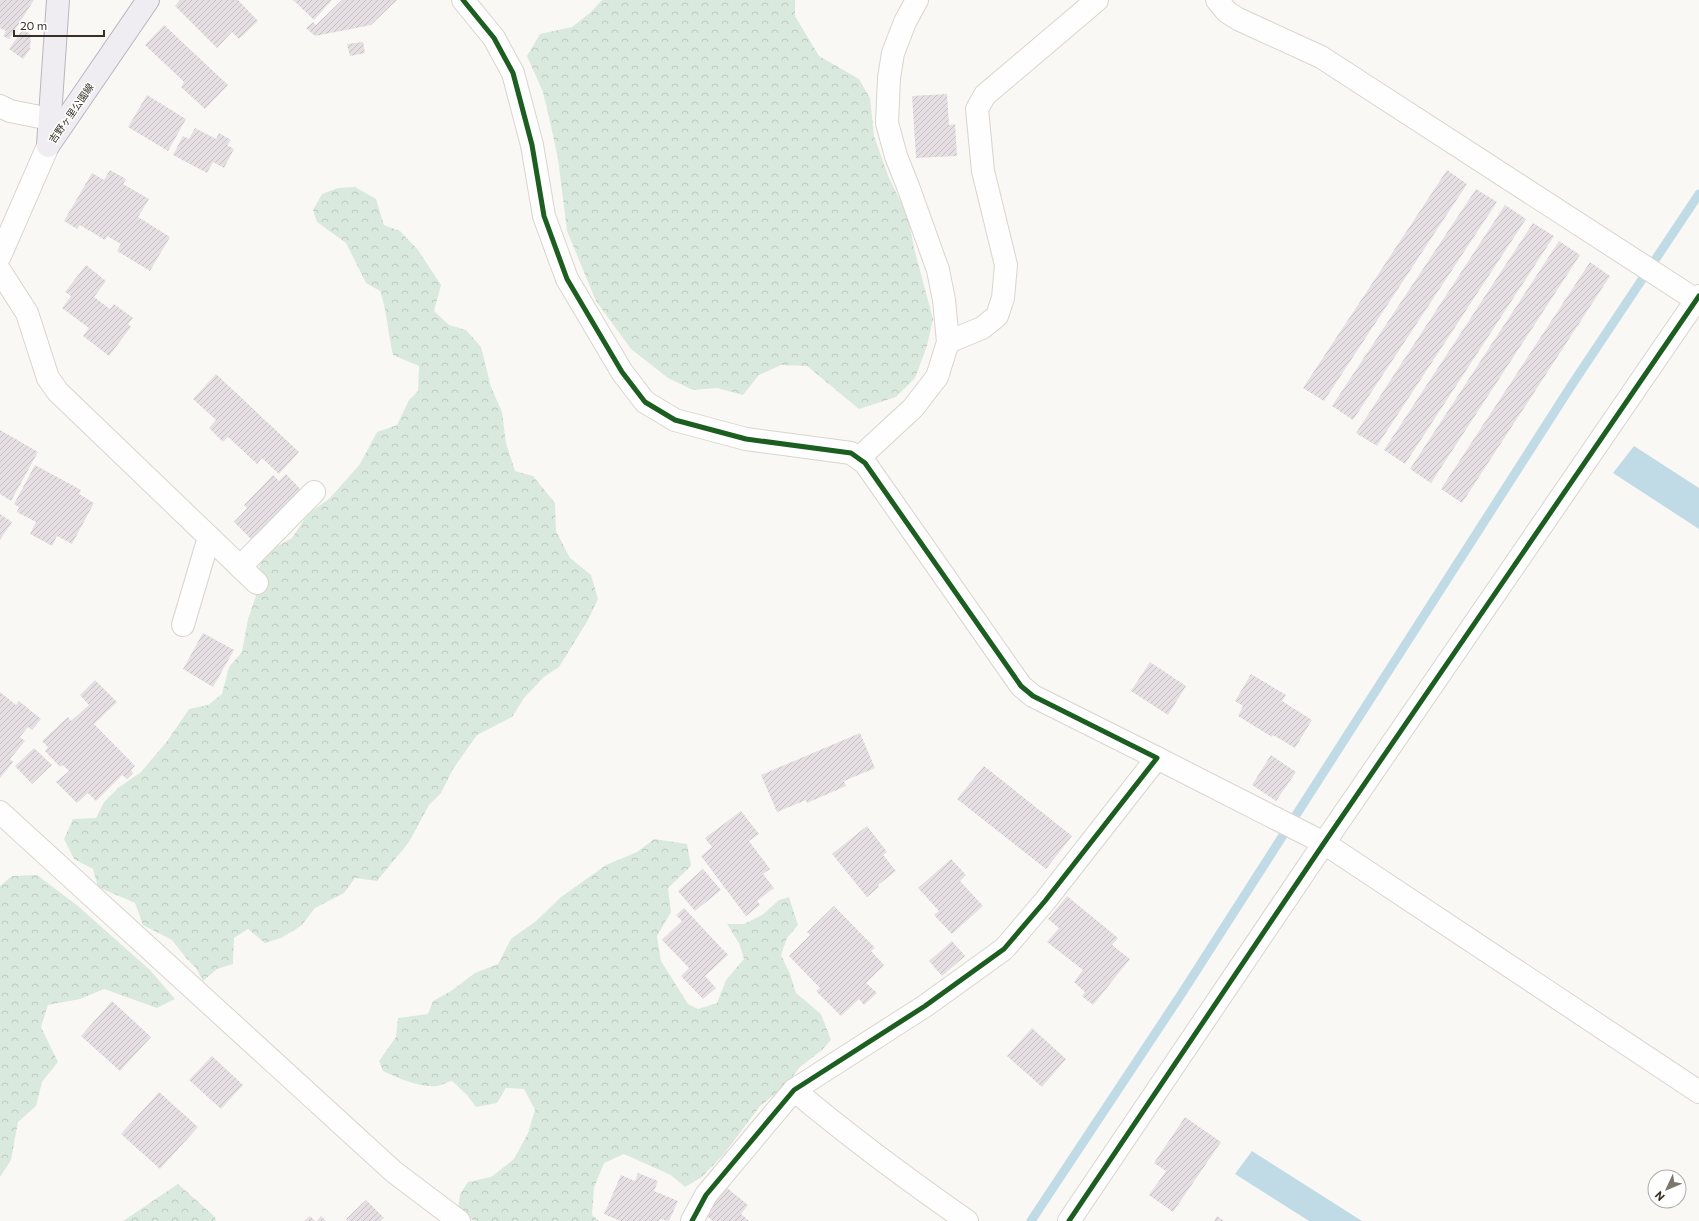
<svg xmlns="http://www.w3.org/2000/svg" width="1699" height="1221" font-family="Commissioner,'Noto Sans JP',sans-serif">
  <defs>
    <pattern id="forest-crowns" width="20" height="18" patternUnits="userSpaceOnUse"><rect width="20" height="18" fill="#dae9de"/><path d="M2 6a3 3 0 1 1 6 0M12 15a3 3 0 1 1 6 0" fill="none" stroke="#bcc8be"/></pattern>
    <pattern id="building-hatch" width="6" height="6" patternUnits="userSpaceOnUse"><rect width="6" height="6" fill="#e5dee2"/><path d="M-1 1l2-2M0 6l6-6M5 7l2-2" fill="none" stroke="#c5bfc2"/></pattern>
  </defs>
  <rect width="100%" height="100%" fill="#faf8f5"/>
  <g fill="url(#forest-crowns)">
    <path d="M602 0H795V16L819 56 859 79 870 98 874 136 889 178 908 216 914 248 933 319 927 346 915 378 896 397 859 409 807 366 781 365 759 375 743 395 717 388 693 390 668 378 631 349 596 301 567 231 558 159 551 126 543 92 527 56 540 34 572 27 591 12Z"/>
    <path d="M355 187 376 199 384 225 400 231 418 250 441 285 434 311 449 325 466 330 481 347 491 387 502 412 506 443 515 471 533 476 555 503 556 531 570 558 591 575 598 599 588 620 559 667 544 677 524 698 512 717 477 735 453 769 441 793 429 805 409 842 377 881 355 878 344 893 315 908 301 926 281 938 265 943 248 929 234 938 233 964 217 969 203 981 196 968 187 959 172 940 143 925 135 903 98 887 93 869 74 859 64 839 73 819 96 818 104 802 118 788 141 772 168 740 189 709 208 705 222 694 229 667 242 652 248 619 258 590 257 573 264 554 292 538 308 514 330 498 360 464 377 432 397 425 409 400 418 391 419 366 393 355C388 333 387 311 380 291L366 283 346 243 317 222 313 210 322 194 338 188Z"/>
    <path d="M654 839 687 844 691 866 668 888 671 912 657 936 661 961 688 1004 698 1009 717 1003 726 980 744 959 739 943 727 924H744L762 915 779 900 789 897 798 925 787 938 781 955 790 974 796 993 821 1014 831 1040 822 1050 800 1067 785 1086 760 1106 724 1154 702 1177 685 1187 671 1175 624 1154 604 1163 594 1188 592 1215 599 1221H474L458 1209 460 1194 468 1182 491 1177 514 1159 528 1133 535 1110 524 1089 506 1088 497 1103 476 1107 467 1095 452 1081C447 1082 442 1085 437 1086 419 1088 398 1078 383 1071L379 1061 396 1037 398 1018 428 1014 433 1001 451 991 475 973 498 964 511 939 536 921 561 897 606 865 637 852Z"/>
    <path d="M37 875 78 906 150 970 175 999 157 1008 104 989 80 999 48 1005 41 1027 58 1062 42 1082 36 1106 18 1122 11 1160 0 1177V886L12 876Z"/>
    <path d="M178 1184 215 1217 216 1221H123Z"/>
  </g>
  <g fill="#c0dbe6">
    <path d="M1634 446 1699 488V529L1613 473Z"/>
    <path d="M1252 1151 1362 1221H1309L1235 1174Z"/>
  </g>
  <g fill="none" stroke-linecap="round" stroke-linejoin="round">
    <path stroke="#c0dbe6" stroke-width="9" d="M1031 1221 1182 993 1573 383 1699 194"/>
  </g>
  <g fill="url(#building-hatch)">
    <path d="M0 0H34L9 39 3 36 6 31 0 28Z"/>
    <path d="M180 0H238L258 21 239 39 232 32 217 48 175 6Z"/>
    <path d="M293 0H332L314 20Z"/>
    <path d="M342 0H397L371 25 315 36 306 28 313 22 316 25Z"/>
    <path d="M164 25 228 85 205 109 181 87 184 82 145 45Z"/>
    <path d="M23 29 31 35 30 49 23 59 9 49Z"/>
    <path d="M363 42 365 53 350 56 347 44Z"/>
    <path d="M947 94 949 125 955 124 957 156 916 158 912 96Z"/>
    <path d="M147 95 186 119 168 151 128 127Z"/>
    <path d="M195 128 216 139 219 133 231 140 227 145 234 149 224 168 213 162 207 173 173 155 183 136 189 139Z"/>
    <path d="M110 170 126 179 123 184 149 199 138 217 170 237 150 271 117 251 121 244 107 236 105 240 80 225 77 229 64 221 92 173 104 180Z"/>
    <path d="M1447 170 1467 184 1324 401 1303 388Z"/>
    <path d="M1476 189 1497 202 1353 420 1332 406Z"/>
    <path d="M1505 205 1526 219 1377 446 1356 433Z"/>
    <path d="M1533 223 1554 236 1405 464 1384 450Z"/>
    <path d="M1559 241 1580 255 1431 483 1410 469Z"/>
    <path d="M1590 262 1610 276 1462 503 1441 489Z"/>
    <path d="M86 265 106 281 94 297 110 309 114 304 133 318 128 324 131 327 109 356 83 336 89 328 62 308 71 296 65 292Z"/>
    <path d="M216 374 299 452 279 474 262 458 257 464 228 437 223 442 209 428 216 420 193 399Z"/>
    <path d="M0 430 38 452 11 501 0 494Z"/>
    <path d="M35 465 81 490 79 494 94 503 72 544 57 536 52 546 30 534 36 522 17 512 19 507 14 504Z"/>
    <path d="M286 474 302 491 253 541 234 522 247 508 244 505 273 475 279 481Z"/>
    <path d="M0 514 12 522 0 540Z"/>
    <path d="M203 633 234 650 213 687 183 669Z"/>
    <path d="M1150 662 1186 686 1168 715 1131 691Z"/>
    <path d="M1251 674 1286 695 1282 701 1312 720 1295 748 1273 735 1272 737 1238 716 1243 706 1235 701Z"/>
    <path d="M95 680 117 702 94 724 135 766 131 770 133 773 127 779 122 775 96 801 88 793 77 803 56 782 69 771 63 765 60 767 45 751 48 747 42 741 68 717 71 721 89 705 80 695Z"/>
    <path d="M0 692 16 705 19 701 41 719 32 730 28 727 20 737 25 741 10 759 13 762 0 778Z"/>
    <path d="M860 733 875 768 844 781 846 786 807 803 806 800 777 812 761 775Z"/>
    <path d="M34 748 52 765 32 784 15 766Z"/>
    <path d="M1271 755 1296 772 1276 801 1252 785Z"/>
    <path d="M984 766 1072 836 1046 869 957 799Z"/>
    <path d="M741 811 759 834 749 841 770 869 763 874 774 888 757 901 760 905 746 916 701 856 712 847 705 838Z"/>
    <path d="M867 826 887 852 883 855 896 871 878 885 879 887 867 897 832 854Z"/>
    <path d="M951 859 966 875 960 881 983 906 952 934 934 915 939 911 918 888Z"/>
    <path d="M703 869 721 890 695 911 678 891Z"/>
    <path d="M1067 896 1118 938 1112 945 1130 959 1093 1005 1082 996 1085 992 1074 982 1083 970 1047 942 1059 928 1048 919Z"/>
    <path d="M834 906 875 948 871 951 884 965 866 983 877 993 864 1005 859 999 841 1016 816 991 820 988 789 956 810 935 807 932Z"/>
    <path d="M684 908 728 955 705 976 716 988 703 999 681 976 689 968 662 940 682 921 676 915Z"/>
    <path d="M952 941 965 956 942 976 929 961Z"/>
    <path d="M112 1001 151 1037 120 1071 81 1036Z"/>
    <path d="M1032 1028 1066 1059 1042 1087 1007 1056Z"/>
    <path d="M212 1056 243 1085 221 1109 189 1080Z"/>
    <path d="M159 1092 198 1127 160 1169 121 1134Z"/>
    <path d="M1185 1117 1221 1142 1173 1212 1149 1195 1166 1171 1154 1163Z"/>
    <path d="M638 1173 658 1181 654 1191 678 1201 669 1221 660 1219 659 1221H620L604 1214 621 1175 635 1181Z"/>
    <path d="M726 1187 748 1205 741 1214 749 1221H713L704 1214Z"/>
    <path d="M366 1200 384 1218 380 1221H348L346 1219Z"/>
    <path d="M310 1216 315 1221H304Z"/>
    <path d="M321 1216 326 1221H317Z"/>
    <path d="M1217 1216 1224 1221H1214Z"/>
  </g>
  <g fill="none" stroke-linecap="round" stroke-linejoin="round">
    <defs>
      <g id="minor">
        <path d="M463 0 494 38 513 73 532 145 544 216 567 279 622 372 645 402 675 420 746 439 851 453 865 463 1021 686 1033 696 1157 758 1045 901 1004 949 925 1006 794 1090 706 1195 692 1221"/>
        <path d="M1217 0 1227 12 1238 19 1321 57 1696 300"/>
        <path d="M0 106 10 111 50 119"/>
        <path d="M0 256 48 146"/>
        <path d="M0 271 27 313 48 378 58 392 257 583"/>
        <path d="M948 342 982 328 997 316 1003 298 1006 265 983 171 977 109 985 95 1097 0"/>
        <path d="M859 458 913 408 937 377 948 342 944 300 938 270 909 189 896 156 887 123 889 78 893 53 905 22 917 0"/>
        <path d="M240 567 314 492"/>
        <path d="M183 625 209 537"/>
        <path d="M1157 758 1324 843 1699 1092"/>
        <path d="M0 812 394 1172 459 1221"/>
        <path d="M794 1090C850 1137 908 1180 967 1221"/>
        <path d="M1069 1221 1324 843 1699 296"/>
      </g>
      <g id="major">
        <path d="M48 145 58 0"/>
        <path d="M48 146 148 0"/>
      </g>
    </defs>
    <use href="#minor" stroke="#d9d4cd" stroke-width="24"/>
    <use href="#major" stroke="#bbb4bd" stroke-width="24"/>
    <use href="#minor" stroke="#fefefe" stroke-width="22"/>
    <use href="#major" stroke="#f0edf2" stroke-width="22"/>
    <defs>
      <g id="cycleway">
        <path d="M463 0 494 38 513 73 532 145 544 216 567 279 622 372 645 402 675 420 746 439 851 453 865 463 1021 686 1033 696 1157 758 1045 901 1004 949 925 1006 794 1090 706 1195 692 1221"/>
        <path d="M1069 1221 1324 843 1699 296"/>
      </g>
    </defs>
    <use href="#cycleway" stroke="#fff" stroke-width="8"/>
    <use href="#cycleway" stroke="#1b5e20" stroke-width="5"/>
  </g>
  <g text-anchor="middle" stroke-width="3" stroke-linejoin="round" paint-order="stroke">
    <g font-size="10" fill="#383024" stroke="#fff">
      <text transform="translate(71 113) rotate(-55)" y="4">吉野ヶ里公園線</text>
    </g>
  </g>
  <g transform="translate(1667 1189) rotate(226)"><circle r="19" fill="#ffffff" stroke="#afaca7"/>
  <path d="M0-3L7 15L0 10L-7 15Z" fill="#7c766d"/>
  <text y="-6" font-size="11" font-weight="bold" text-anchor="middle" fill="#383024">N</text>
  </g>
  <path d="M14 30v6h90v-6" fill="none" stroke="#383024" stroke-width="2"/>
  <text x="20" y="30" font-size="12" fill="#383024" stroke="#ffffff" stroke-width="3" paint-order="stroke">20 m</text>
</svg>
